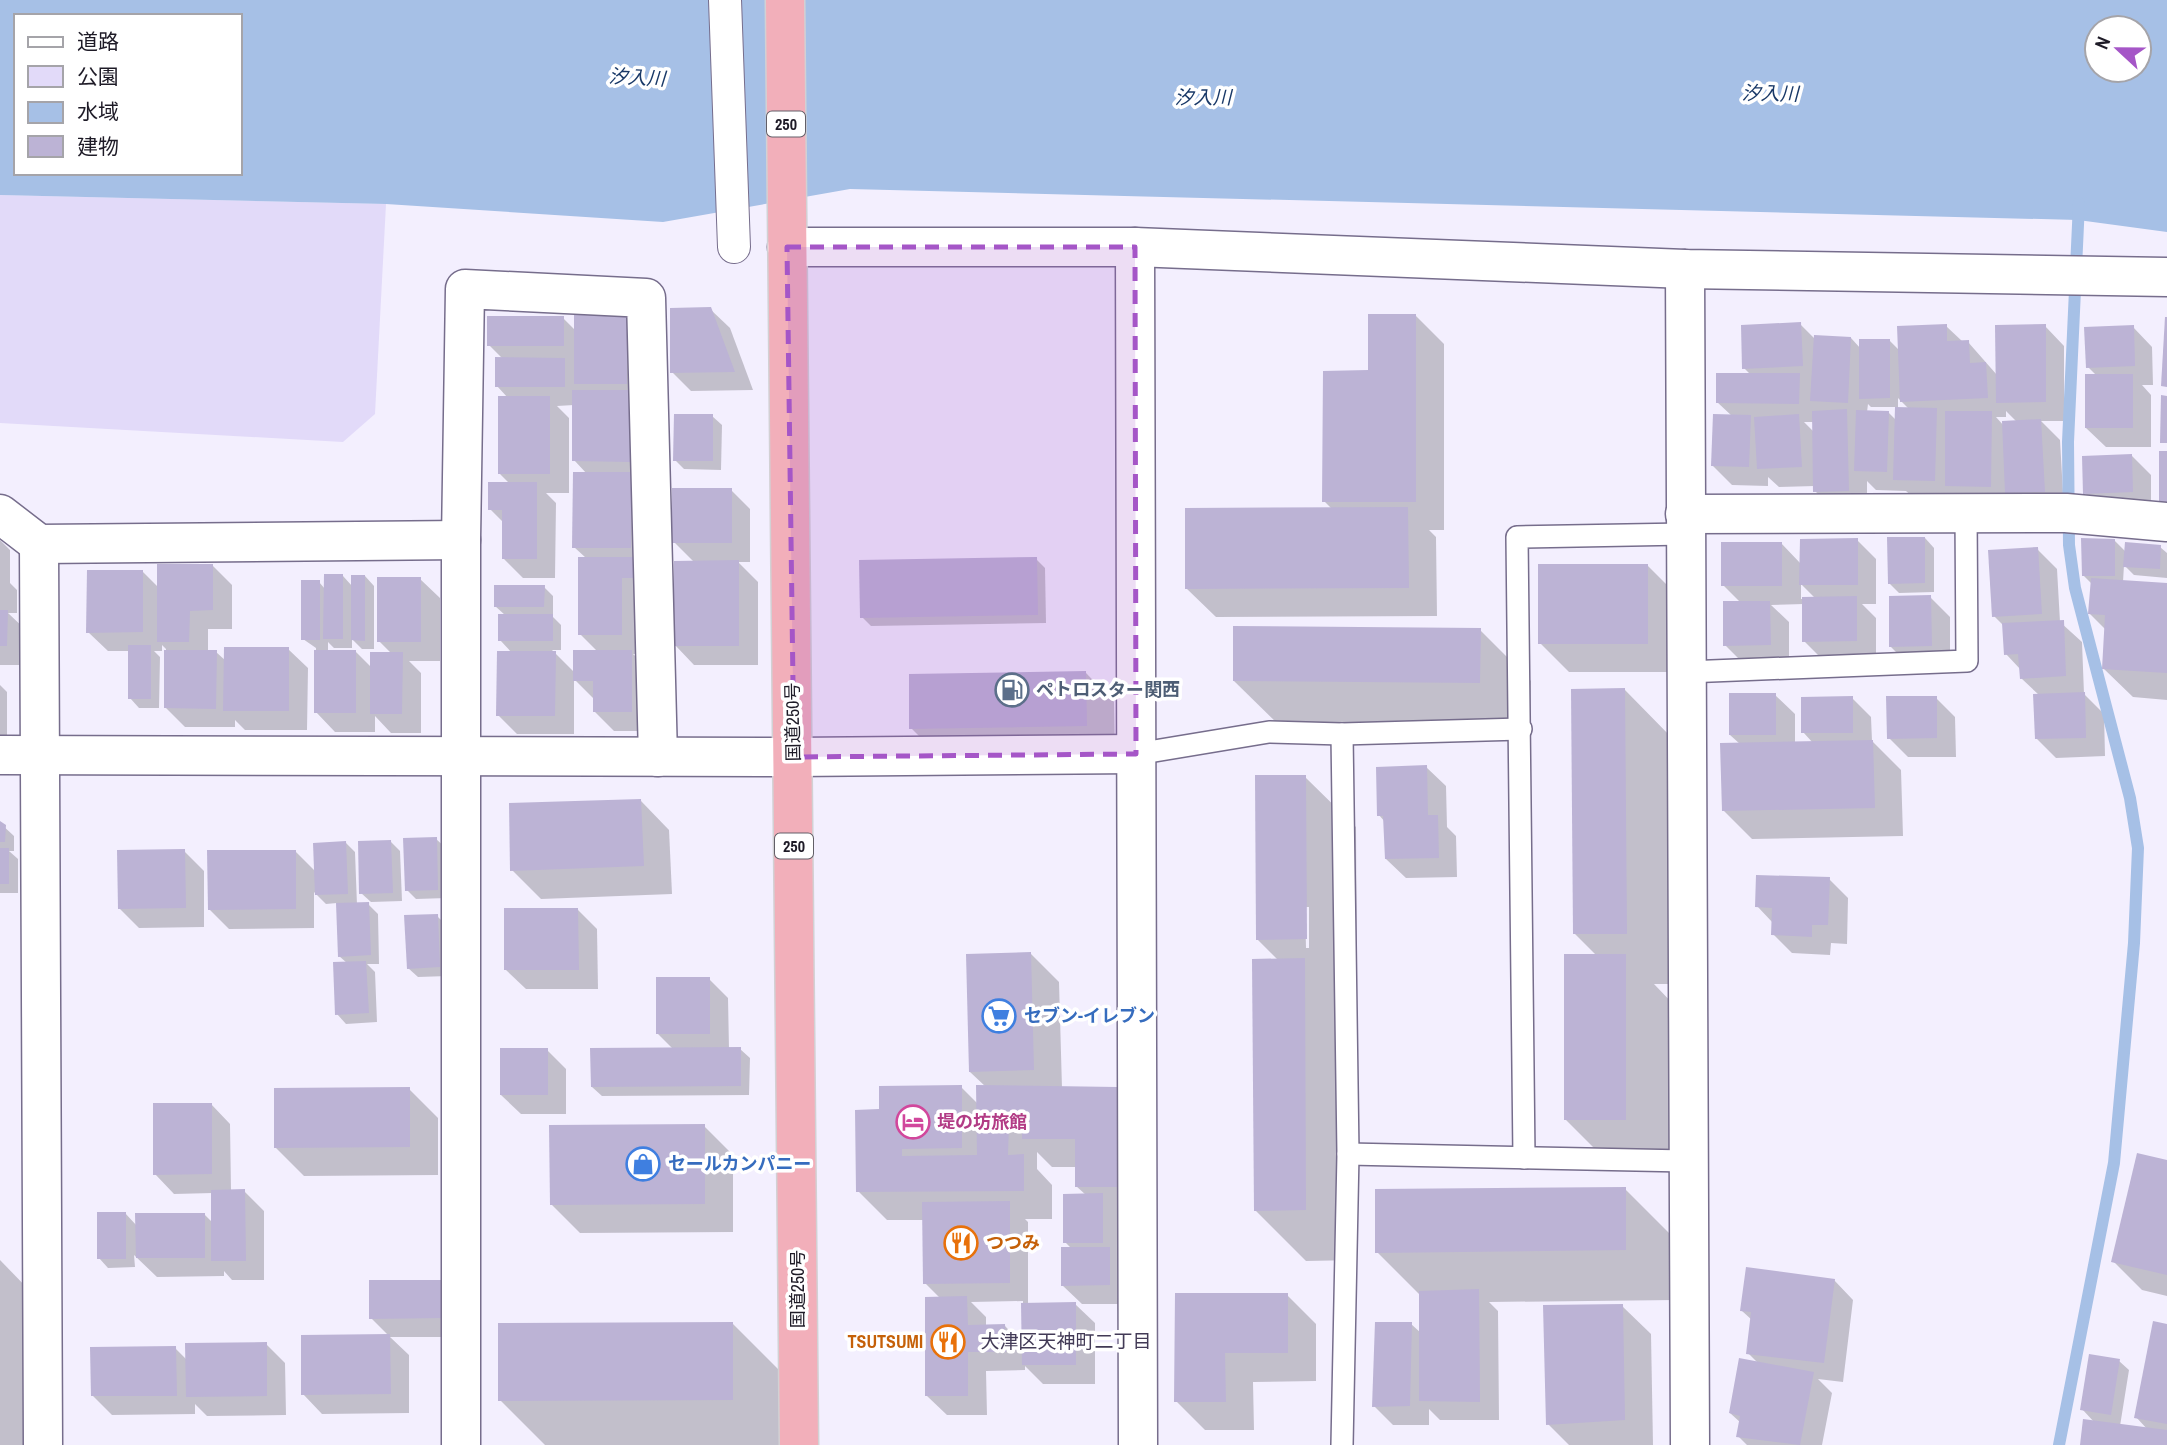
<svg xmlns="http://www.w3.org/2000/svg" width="2167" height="1445" font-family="'Archivo Narrow','Noto Sans JP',sans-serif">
  <rect width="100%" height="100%" fill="#f3effe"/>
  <path fill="#e2daf9" d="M0 195 386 204 375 414 343 442 0 423Z"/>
  <path fill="#a6c0e6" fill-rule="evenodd" d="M0 0H2167V232L2078 220 850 189 663 222 386 204 0 195ZM16 16H240V173H16ZM2097 28H2139V70H2097Z"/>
  <g fill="#0003" fill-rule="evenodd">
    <path d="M710 309 730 328 753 390 691 391 672 372Z"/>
    <path d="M626 314 645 334 640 654H633L651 671V731H614L595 712V700L574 679V734H517L498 715 512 653 500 640 505 615 495 606 544 587 553 596V617L561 625V650H552L575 673 598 652 580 634 586 558 574 547 587 474 574 460V405L557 406 569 418V493H546L556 503 555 578H523L504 559V523L490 509 509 483 500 474 508 398 497 386 503 359 489 345 563 318 576 331Z"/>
    <path d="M1416 316 1444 344V530H1429L1436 537 1437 616 1216 617 1187 589 1332 509 1324 501 1370 372Z"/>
    <path d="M1800 324 1815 339 1851 338 1861 349 1889 340 1900 351 1946 326 1963 342H1968L1997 375 2045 326 2064 346V421H2041L2060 440 2064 511 1966 505 1954 493V500L1914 498 1906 491 1876 490 1867 481V510H1834L1815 491V486L1779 487 1768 477V486L1732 485 1712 465 1732 416 1717 402 1751 375 1744 368ZM1898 398 1909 409 1898 408ZM1868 404 1871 407H1897V421L1888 412H1867ZM2006 411 2017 422 2004 426 1996 417H2006ZM1804 422H1814V432Z"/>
    <path d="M2133 327 2152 347 2153 385H2142L2151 395V447H2106L2086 428 2096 375 2088 367Z"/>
    <path d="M712 416 722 425 721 470 684 469 675 460Z"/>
    <path d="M2131 455 2151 475V510L2104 513 2085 493Z"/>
    <path d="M731 490 750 509V562H738L758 582V665H694L675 645 694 562 674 542Z"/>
    <path d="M1925 538 1934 548V592L1899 593 1889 583Z"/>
    <path d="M0 540 10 550V583L17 590V613H8L27 631 26 665H0Z"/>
    <path d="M1857 540 1876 559V604H1862L1876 618V660L1824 661 1804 641V604L1771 605 1789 622V664H1744L1725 645 1741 603 1723 585 1781 543 1801 564ZM1801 584 1815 598 1801 599Z"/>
    <path d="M2114 540 2126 552 2160 547 2167 553V578L2134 575 2124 565 2123 582 2167 584V700L2133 697 2104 669 2106 630 2090 614 2092 584 2083 575Z"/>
    <path d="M2037 549 2057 569 2060 622 2082 642 2084 694 2104 714 2105 756 2056 758 2037 739 2039 695 2021 678V670L2006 654 2004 626 1994 616Z"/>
    <path d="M1036 559 1045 568 1046 623 871 626 862 617Z"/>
    <path d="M213 566 232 585V629H208V652H216L226 661 288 649 308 668 307 730H245L235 720V727H185L166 708V649L162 645V651H154L160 657 159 708H139L130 698V651H108L88 632 143 572 159 588Z"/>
    <path d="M1648 566 1676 594V672H1569L1540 643Z"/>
    <path d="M343 576 352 586 365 576 374 586V649H362L352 639V648H334L328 642V652L355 651 372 668 392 654 379 641 420 579 440 598V661H409L421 673V733H391L375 716V732H335L316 712V648L303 639 319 582 325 589Z"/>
    <path d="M1930 597 1950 617V665L1910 666 1890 646Z"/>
    <path d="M1480 630 1531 681 1530 734 1285 731 1234 681Z"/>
    <path d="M1086 673 1114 702 1115 754 940 757 911 728Z"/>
    <path d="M0 685 7 692V744H0Z"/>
    <path d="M1625 690 1675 741 1677 984H1654L1676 1007V1170H1616L1565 1119 1597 956 1575 934Z"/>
    <path d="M1775 695 1795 714V743H1813L1803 732 1852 698 1871 717 1872 741 1901 770 1903 836 1752 839 1723 810 1740 744 1730 735Z"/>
    <path d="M1936 698 1955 717 1956 757H1908L1889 738Z"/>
    <path d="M1426 767 1446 786 1447 827 1456 836 1457 877 1406 878 1386 859 1385 822 1379 815Z"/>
    <path d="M1305 777 1356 827 1357 989 1334 990 1355 1010 1356 1260 1306 1261 1255 1210 1278 960 1257 939ZM1305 907H1309V948H1306Z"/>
    <path d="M641 801 669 830 672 894 541 899 512 870Z"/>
    <path d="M0 823 14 836V851H9L18 859V893H0Z"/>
    <path d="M436 839 446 848 447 898 416 899 407 890Z"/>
    <path d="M390 841 400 851 402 901 371 902 361 893Z"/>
    <path d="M346 843 355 852 357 905 368 904 378 914 379 964H367L375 972 377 1022 346 1024 337 1014 347 963 339 956 337 903 326 904 314 892V928L229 929 209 909 295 851 316 872Z"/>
    <path d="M184 851 204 871V927L139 928 119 908Z"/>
    <path d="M1829 879 1848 898 1847 944 1831 943 1830 955 1792 953 1773 934V923L1757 906Z"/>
    <path d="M578 910 597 929 598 989H526L506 970Z"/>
    <path d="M437 916 447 926 448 976 418 977 408 968Z"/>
    <path d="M1031 954 1059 982 1062 1088 1116 1089 1145 1118 1129 1304H1082L1062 1285 1072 1249 1065 1242 1086 1195 1076 1186 1077 1167H1052L1037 1152V1169L1052 1185V1219H1025L1028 1222V1304H1075L1095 1323V1384H1043L1025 1366V1370L986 1371 987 1415H947L927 1396 940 1298 925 1283 924 1220H887L858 1191 881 1111 961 1087 978 1104 986 1087 970 1072ZM1023 1301V1345L1005 1326H986V1317L971 1302Z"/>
    <path d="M709 979 728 998 729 1049H740L750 1058 749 1095 602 1096 592 1087 673 1049 657 1033Z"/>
    <path d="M547 1050 566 1069V1114H521L501 1095Z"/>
    <path d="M409 1089 438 1118V1175L304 1176 275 1147Z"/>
    <path d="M211 1104 230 1124 231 1191H244L264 1211V1280H232L224 1271V1276L157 1277 134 1255 135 1267 108 1268 99 1258 125 1213 137 1226 204 1214 213 1223V1193L174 1194 155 1174Z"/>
    <path d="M704 1126 733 1155V1232L580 1233 551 1204Z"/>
    <path d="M2167 1162V1296L2142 1290 2113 1261Z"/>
    <path d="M1625 1189 1676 1240V1300L1489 1302 1498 1311 1499 1420H1440L1429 1409V1425H1393L1374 1406 1411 1324 1421 1333V1296L1377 1252Z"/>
    <path d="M0 1260 31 1292 38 1445H0Z"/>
    <path d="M1834 1280 1853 1300 1843 1382 1818 1379 1832 1393 1822 1445H1747L1738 1436 1741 1423 1730 1413 1758 1363 1748 1353 1752 1320 1742 1311Z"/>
    <path d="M444 1281 464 1337H390L409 1355V1413L322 1414 303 1394 389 1336 371 1318Z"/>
    <path d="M1176 1295H1287L1316 1324V1381L1253 1382 1254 1430H1205L1176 1401Z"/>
    <path d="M1622 1306 1651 1334 1653 1445H1569L1548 1424Z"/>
    <path d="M733 1324 784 1375 783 1445H545L500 1400Z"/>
    <path d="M2167 1326V1445H2082L2095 1423 2082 1409 2119 1361 2129 1370 2120 1426 2148 1430 2136 1417Z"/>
    <path d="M266 1344 285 1363 286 1415 207 1416 195 1404V1414L112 1415 93 1396 175 1348 187 1360Z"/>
  </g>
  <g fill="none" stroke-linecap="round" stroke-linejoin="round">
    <path stroke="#a6c0e6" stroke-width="12" d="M2059 1445 2114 1163 2134 943 2138 848 2130 798 2075 588 2069 545 2068 442 2079 203"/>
  </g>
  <g fill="#bcb3d5">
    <path d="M711 307 735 372 670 373V308Z"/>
    <rect x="574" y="313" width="53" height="71"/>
    <path d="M1368 314H1416V502H1322L1323 371 1368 370Z"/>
    <rect x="487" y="316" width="77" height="30"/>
    <path d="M2165 317H2167V387L2161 386Z"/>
    <path d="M1801 322 1803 366 1742 369 1741 325Z"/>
    <path d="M1947 324V341L1969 340 1970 363 1986 362 1988 398 1900 402 1897 326Z"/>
    <path d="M2046 324V402L1996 403 1995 325Z"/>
    <path d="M2134 325 2135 366 2086 368 2084 327Z"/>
    <path d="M1814 335 1851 337 1848 403 1810 401Z"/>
    <path d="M1859 339H1890V398L1859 399Z"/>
    <path d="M495 357 565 358V387H495Z"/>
    <path d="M1716 373H1800L1799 404 1716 403Z"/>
    <rect x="2085" y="374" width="48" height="54"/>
    <path d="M572 390H630V462L572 461Z"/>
    <path d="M2161 395 2167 396V443H2160Z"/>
    <rect x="498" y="396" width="52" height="78"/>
    <path d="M1895 407 1937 408 1935 481 1893 480Z"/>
    <path d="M1847 409 1849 491 1813 492 1812 411Z"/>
    <path d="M1856 410 1889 411 1887 472 1854 471Z"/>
    <path d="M1945 411H1992L1991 487 1945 486Z"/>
    <path d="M674 414H713V461H673Z"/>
    <path d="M1713 414 1751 415 1749 467 1711 466Z"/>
    <path d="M1799 414 1802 467 1757 469 1754 417Z"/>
    <path d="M2041 419 2045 492 2005 493 2002 421Z"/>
    <rect x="2159" y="451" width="8" height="53"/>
    <path d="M2132 454 2133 492 2083 494 2082 456Z"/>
    <path d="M573 472H632L631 548H572Z"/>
    <path d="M488 482H537V559H502V510H488Z"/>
    <rect x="672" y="488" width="60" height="55"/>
    <path d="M1408 507 1409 588 1185 589V508Z"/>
    <path d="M1887 537H1925V583L1888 584Z"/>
    <path d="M1858 538V585H1799L1800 539Z"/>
    <path d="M2081 538 2115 539V576H2082Z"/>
    <rect x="1721" y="542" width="61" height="44"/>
    <path d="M2125 542 2161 545 2160 569 2123 567Z"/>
    <path d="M2038 547 2042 614 1992 617 1988 550Z"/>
    <path d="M578 557H633V578H622V635H578Z"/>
    <path d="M1037 557 1038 615 860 618 859 560Z"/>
    <path d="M739 560V646H673L674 561Z"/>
    <path d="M157 564H213V610L190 611 189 642H157Z"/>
    <rect x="1538" y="564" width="110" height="80"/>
    <path d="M87 570H143V632L86 633Z"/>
    <path d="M324 574H343V639H323Z"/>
    <path d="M351 575H365V641L351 640Z"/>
    <rect x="377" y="577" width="44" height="65"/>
    <path d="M2091 578 2167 583V673L2102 669 2105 615 2088 614Z"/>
    <rect x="301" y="580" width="19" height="60"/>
    <path d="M494 585H545L544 607H494Z"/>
    <path d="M1931 595 1932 646 1889 647V596Z"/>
    <path d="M1857 596V641L1802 642V597Z"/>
    <path d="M1723 601H1770L1771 645 1723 646Z"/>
    <path d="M0 610H8L7 646H0Z"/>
    <rect x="498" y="614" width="55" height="27"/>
    <path d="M2064 620 2066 676 2020 679 2018 654 2004 655 2002 623Z"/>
    <path d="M1233 626 1481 628 1480 683 1233 681Z"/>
    <rect x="128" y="645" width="23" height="54"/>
    <path d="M224 647H289V711H223Z"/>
    <path d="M164 650H217L216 709 164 708Z"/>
    <rect x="314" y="650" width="42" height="63"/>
    <path d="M573 650H632V712H593V681H573Z"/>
    <path d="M497 651H556L555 716H496Z"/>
    <path d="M370 652H403L402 714H370Z"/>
    <path d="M1086 671 1087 726 909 729V674Z"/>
    <path d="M1625 688 1627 934H1573L1571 689Z"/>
    <path d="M2085 692 2086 738 2035 739 2033 694Z"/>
    <rect x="1729" y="693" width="47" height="42"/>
    <path d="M1853 696V733H1801V697Z"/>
    <path d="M1886 696H1937V738L1887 739Z"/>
    <path d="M1873 740 1875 808 1722 811 1720 743Z"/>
    <path d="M1427 765 1428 815H1438L1439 858 1385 859 1383 816H1377L1376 767Z"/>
    <path d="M1255 775H1306L1307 939 1256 940Z"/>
    <path d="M641 799 644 866 510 871 509 803Z"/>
    <path d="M0 821 6 825 5 842H0Z"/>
    <path d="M437 837 438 890 405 891 403 838Z"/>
    <path d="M391 840 393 893 359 894 358 841Z"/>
    <path d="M346 841 348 894 315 895 313 843Z"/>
    <rect x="0" y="848" width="9" height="36"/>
    <path d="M185 849 186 908 118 909 117 850Z"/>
    <path d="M207 850H296V909L208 910Z"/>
    <path d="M1756 875 1830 877 1828 925H1812V937L1771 935 1772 908 1755 907Z"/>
    <path d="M369 902 371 955 338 957 336 903Z"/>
    <path d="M504 908H578L579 970H504Z"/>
    <path d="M438 914 440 967 407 969 404 915Z"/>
    <path d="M1031 952 1034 1070 969 1072 966 954Z"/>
    <rect x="1564" y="954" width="62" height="166"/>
    <path d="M1305 958 1306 1210 1254 1211 1252 959Z"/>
    <path d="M366 961 369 1013 335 1015 333 962Z"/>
    <rect x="656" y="977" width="54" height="57"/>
    <path d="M741 1047V1086L591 1087 590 1048Z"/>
    <rect x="500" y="1048" width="48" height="47"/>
    <path d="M962 1085V1148L902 1149V1156L977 1155 976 1085 1117 1087 1118 1187H1075V1139H1022V1123H1009L1008 1155 1024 1154V1191L856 1192 855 1110 879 1109V1086Z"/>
    <path d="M410 1087V1147L274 1148V1088Z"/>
    <path d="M153 1103H212V1174L153 1175Z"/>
    <path d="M705 1124V1204L550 1205 549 1125Z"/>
    <path d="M2137 1153 2167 1160V1275L2111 1262Z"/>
    <path d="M1626 1187V1250L1375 1253V1189Z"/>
    <path d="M245 1189 246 1261H211V1190Z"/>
    <path d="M1103 1193V1243H1063V1194Z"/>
    <path d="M1010 1201V1283L923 1284 922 1202Z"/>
    <rect x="97" y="1212" width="29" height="47"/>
    <path d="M135 1213H205V1258H136Z"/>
    <path d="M1061 1247H1110V1285L1061 1286Z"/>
    <path d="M1746 1267 1835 1279 1824 1363 1746 1354 1751 1312 1740 1311Z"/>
    <path d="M369 1280H444L445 1318 369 1319Z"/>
    <path d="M1479 1289 1480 1402 1419 1401V1291Z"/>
    <path d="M1175 1293H1288V1353H1225L1226 1402H1174Z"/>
    <path d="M967 1296 968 1325 1005 1324 1006 1352H968V1396H925V1297Z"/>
    <path d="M1076 1302V1365H1022L1021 1303Z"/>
    <path d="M1623 1304 1625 1420 1546 1425 1543 1305Z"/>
    <path d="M2153 1321 2167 1324V1424L2134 1418Z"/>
    <path d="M733 1322V1400L498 1401V1323Z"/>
    <path d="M1375 1322H1412L1410 1406 1372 1407Z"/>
    <path d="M390 1334 391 1394 301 1395V1335Z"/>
    <path d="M267 1342V1396L186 1397 185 1343Z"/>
    <path d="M176 1346 177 1396H91L90 1347Z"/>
    <path d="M2089 1354 2120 1359 2111 1415 2080 1410Z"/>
    <path d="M1739 1358 1814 1372 1800 1445 1736 1437 1740 1416 1729 1413Z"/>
    <path d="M2083 1419 2167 1430V1445H2080Z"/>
  </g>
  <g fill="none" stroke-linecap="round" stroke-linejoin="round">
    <defs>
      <g id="service">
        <path d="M1686 672 1967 661 1966 513"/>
        <path d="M1342 734 1348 1154 1342 1445"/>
        <path d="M1136 754 1269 732 1342 734 1521 729"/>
        <path d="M1348 1154 1686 1161"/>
        <path d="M1524 1158 1517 537 1685 534"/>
      </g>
      <path id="pedestrian" d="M725 0 734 247"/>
      <g id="minor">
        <path d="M787 247H1135L1685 269 2167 277"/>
        <path d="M1135 247 1138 1445"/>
        <path d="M1685 269 1690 1445"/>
        <path d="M0 514 39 544 461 540"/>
        <path d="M1685 514 2066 513 2167 522"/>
        <path d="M39 544 43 1445"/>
        <path d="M0 755 794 757 1136 754"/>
        <path d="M461 1445V540L465 289 646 298 658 757"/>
      </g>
      <path id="trunk" d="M785 0 799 1445"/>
    </defs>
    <use href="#service" stroke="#766d8c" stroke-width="24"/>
    <use href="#pedestrian" stroke="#766d8c" stroke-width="34"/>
    <use href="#minor" stroke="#766d8c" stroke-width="41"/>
    <use href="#trunk" stroke="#d2d1d4" stroke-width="41"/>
    <use href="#service" stroke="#fff" stroke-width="21"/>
    <use href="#pedestrian" stroke="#fff" stroke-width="32"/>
    <use href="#minor" stroke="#fff" stroke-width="38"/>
    <use href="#trunk" stroke="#f2afba" stroke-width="38"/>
  </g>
  <path fill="#a556c7" fill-opacity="0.2" stroke="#a556c7" stroke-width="5" stroke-dasharray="14 9" stroke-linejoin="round" d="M787 247H1135L1136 754 794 757Z"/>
  <defs>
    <symbol id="fuel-ring" viewBox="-11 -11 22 22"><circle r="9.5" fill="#fff" stroke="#5c6f8a" stroke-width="1.5"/><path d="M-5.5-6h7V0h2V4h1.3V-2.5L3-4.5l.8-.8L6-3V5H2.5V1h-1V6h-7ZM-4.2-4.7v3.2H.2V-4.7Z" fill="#5c6f8a"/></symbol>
    <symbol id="supermarket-ring" viewBox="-11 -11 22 22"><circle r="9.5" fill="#fff" stroke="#3f7fe0" stroke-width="1.5"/><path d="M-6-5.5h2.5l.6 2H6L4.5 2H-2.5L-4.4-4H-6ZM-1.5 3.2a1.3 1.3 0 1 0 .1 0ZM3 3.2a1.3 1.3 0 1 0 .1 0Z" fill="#3f7fe0"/></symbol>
    <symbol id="hotel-ring" viewBox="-11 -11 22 22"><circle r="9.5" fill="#fff" stroke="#d1479c" stroke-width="1.5"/><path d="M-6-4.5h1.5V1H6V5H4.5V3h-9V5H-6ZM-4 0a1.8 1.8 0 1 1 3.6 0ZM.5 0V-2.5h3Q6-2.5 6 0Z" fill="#d1479c"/></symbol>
    <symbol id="shop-ring" viewBox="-11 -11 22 22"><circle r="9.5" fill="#fff" stroke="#3f7fe0" stroke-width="1.5"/><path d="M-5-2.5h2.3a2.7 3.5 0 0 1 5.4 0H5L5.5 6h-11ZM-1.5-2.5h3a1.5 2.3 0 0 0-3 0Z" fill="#3f7fe0"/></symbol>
    <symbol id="restaurant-ring" viewBox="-11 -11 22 22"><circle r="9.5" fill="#fff" stroke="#e8710a" stroke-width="1.5"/><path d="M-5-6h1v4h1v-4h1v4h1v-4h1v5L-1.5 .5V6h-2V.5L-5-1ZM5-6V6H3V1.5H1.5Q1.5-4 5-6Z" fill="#e8710a"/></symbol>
  </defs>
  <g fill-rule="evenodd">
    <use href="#fuel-ring" x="993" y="671" width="38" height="38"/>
    <use href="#supermarket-ring" x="980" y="997" width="38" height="38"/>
    <use href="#hotel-ring" x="894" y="1103" width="38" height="38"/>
    <use href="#shop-ring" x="624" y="1145" width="38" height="38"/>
    <use href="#restaurant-ring" x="942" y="1224" width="38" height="38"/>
    <use href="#restaurant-ring" x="929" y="1323" width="38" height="38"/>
  </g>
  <g text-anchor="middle" stroke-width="7" stroke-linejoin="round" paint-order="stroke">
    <g fill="#fff" stroke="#625f68" stroke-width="2">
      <rect x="767" y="111.5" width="38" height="25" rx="5"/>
      <rect x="775" y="833.5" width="38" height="25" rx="5"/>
    </g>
    <g font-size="16" font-weight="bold" fill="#1e1b27">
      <text x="786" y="130">250</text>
      <text x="794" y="852">250</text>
    </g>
    <g font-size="18" font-weight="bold" fill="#4e5e75" stroke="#fff" text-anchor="start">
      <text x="1036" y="696">ペトロスター関西</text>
    </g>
    <g font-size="18" fill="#1e1b27" stroke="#fff">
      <text transform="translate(793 722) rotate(-91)" y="6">国道250号</text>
      <text transform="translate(798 1289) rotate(-90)" y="6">国道250号</text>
    </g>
    <g font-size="18" font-weight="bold" fill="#366cbe" stroke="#fff" text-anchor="start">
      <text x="1024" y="1022">セブン-イレブン</text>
      <text x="668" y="1170">セールカンパニー</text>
    </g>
    <g font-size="18" font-weight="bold" fill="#b23c85" stroke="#fff" text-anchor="start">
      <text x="937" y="1128">堤の坊旅館</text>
    </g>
    <g font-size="18" font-weight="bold" fill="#c56008" stroke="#fff" text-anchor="start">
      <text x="986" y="1249">つつみ</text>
      <text x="923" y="1348" text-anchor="end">TSUTSUMI</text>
    </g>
    <g font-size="19" font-style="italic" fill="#193968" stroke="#fff">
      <text transform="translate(637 77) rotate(3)" y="7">汐入川</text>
      <text transform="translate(1770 93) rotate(1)" y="7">汐入川</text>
      <text x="1203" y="104">汐入川</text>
    </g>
    <g font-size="19" fill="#423a56" stroke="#fff">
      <text x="1066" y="1348">大津区天神町二丁目</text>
    </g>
  </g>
  <rect x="14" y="14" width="228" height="161" fill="#ffffff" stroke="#a5a4a9" stroke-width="2"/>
  <rect x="28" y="37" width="35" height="10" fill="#ffffff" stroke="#a5a4a9" stroke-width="2"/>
  <text x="77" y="49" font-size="21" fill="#1e1b27">道路</text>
  <rect x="28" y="66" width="35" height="21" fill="#e2daf9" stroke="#a5a4a9" stroke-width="2"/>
  <text x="77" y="84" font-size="21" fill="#1e1b27">公園</text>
  <rect x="28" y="102" width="35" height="21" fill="#a6c0e6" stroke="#a5a4a9" stroke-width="2"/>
  <text x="77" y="119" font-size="21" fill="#1e1b27">水域</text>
  <rect x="28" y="136" width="35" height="21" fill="#bcb3d5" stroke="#a5a4a9" stroke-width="2"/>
  <text x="77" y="154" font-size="21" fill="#1e1b27">建物</text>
  <g transform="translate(2118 49) rotate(292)"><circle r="33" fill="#ffffff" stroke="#a5a4a9" stroke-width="2"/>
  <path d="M0-5L12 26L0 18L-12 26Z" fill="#a556c7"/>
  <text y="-10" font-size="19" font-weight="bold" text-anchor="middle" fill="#1e1b27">N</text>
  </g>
</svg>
